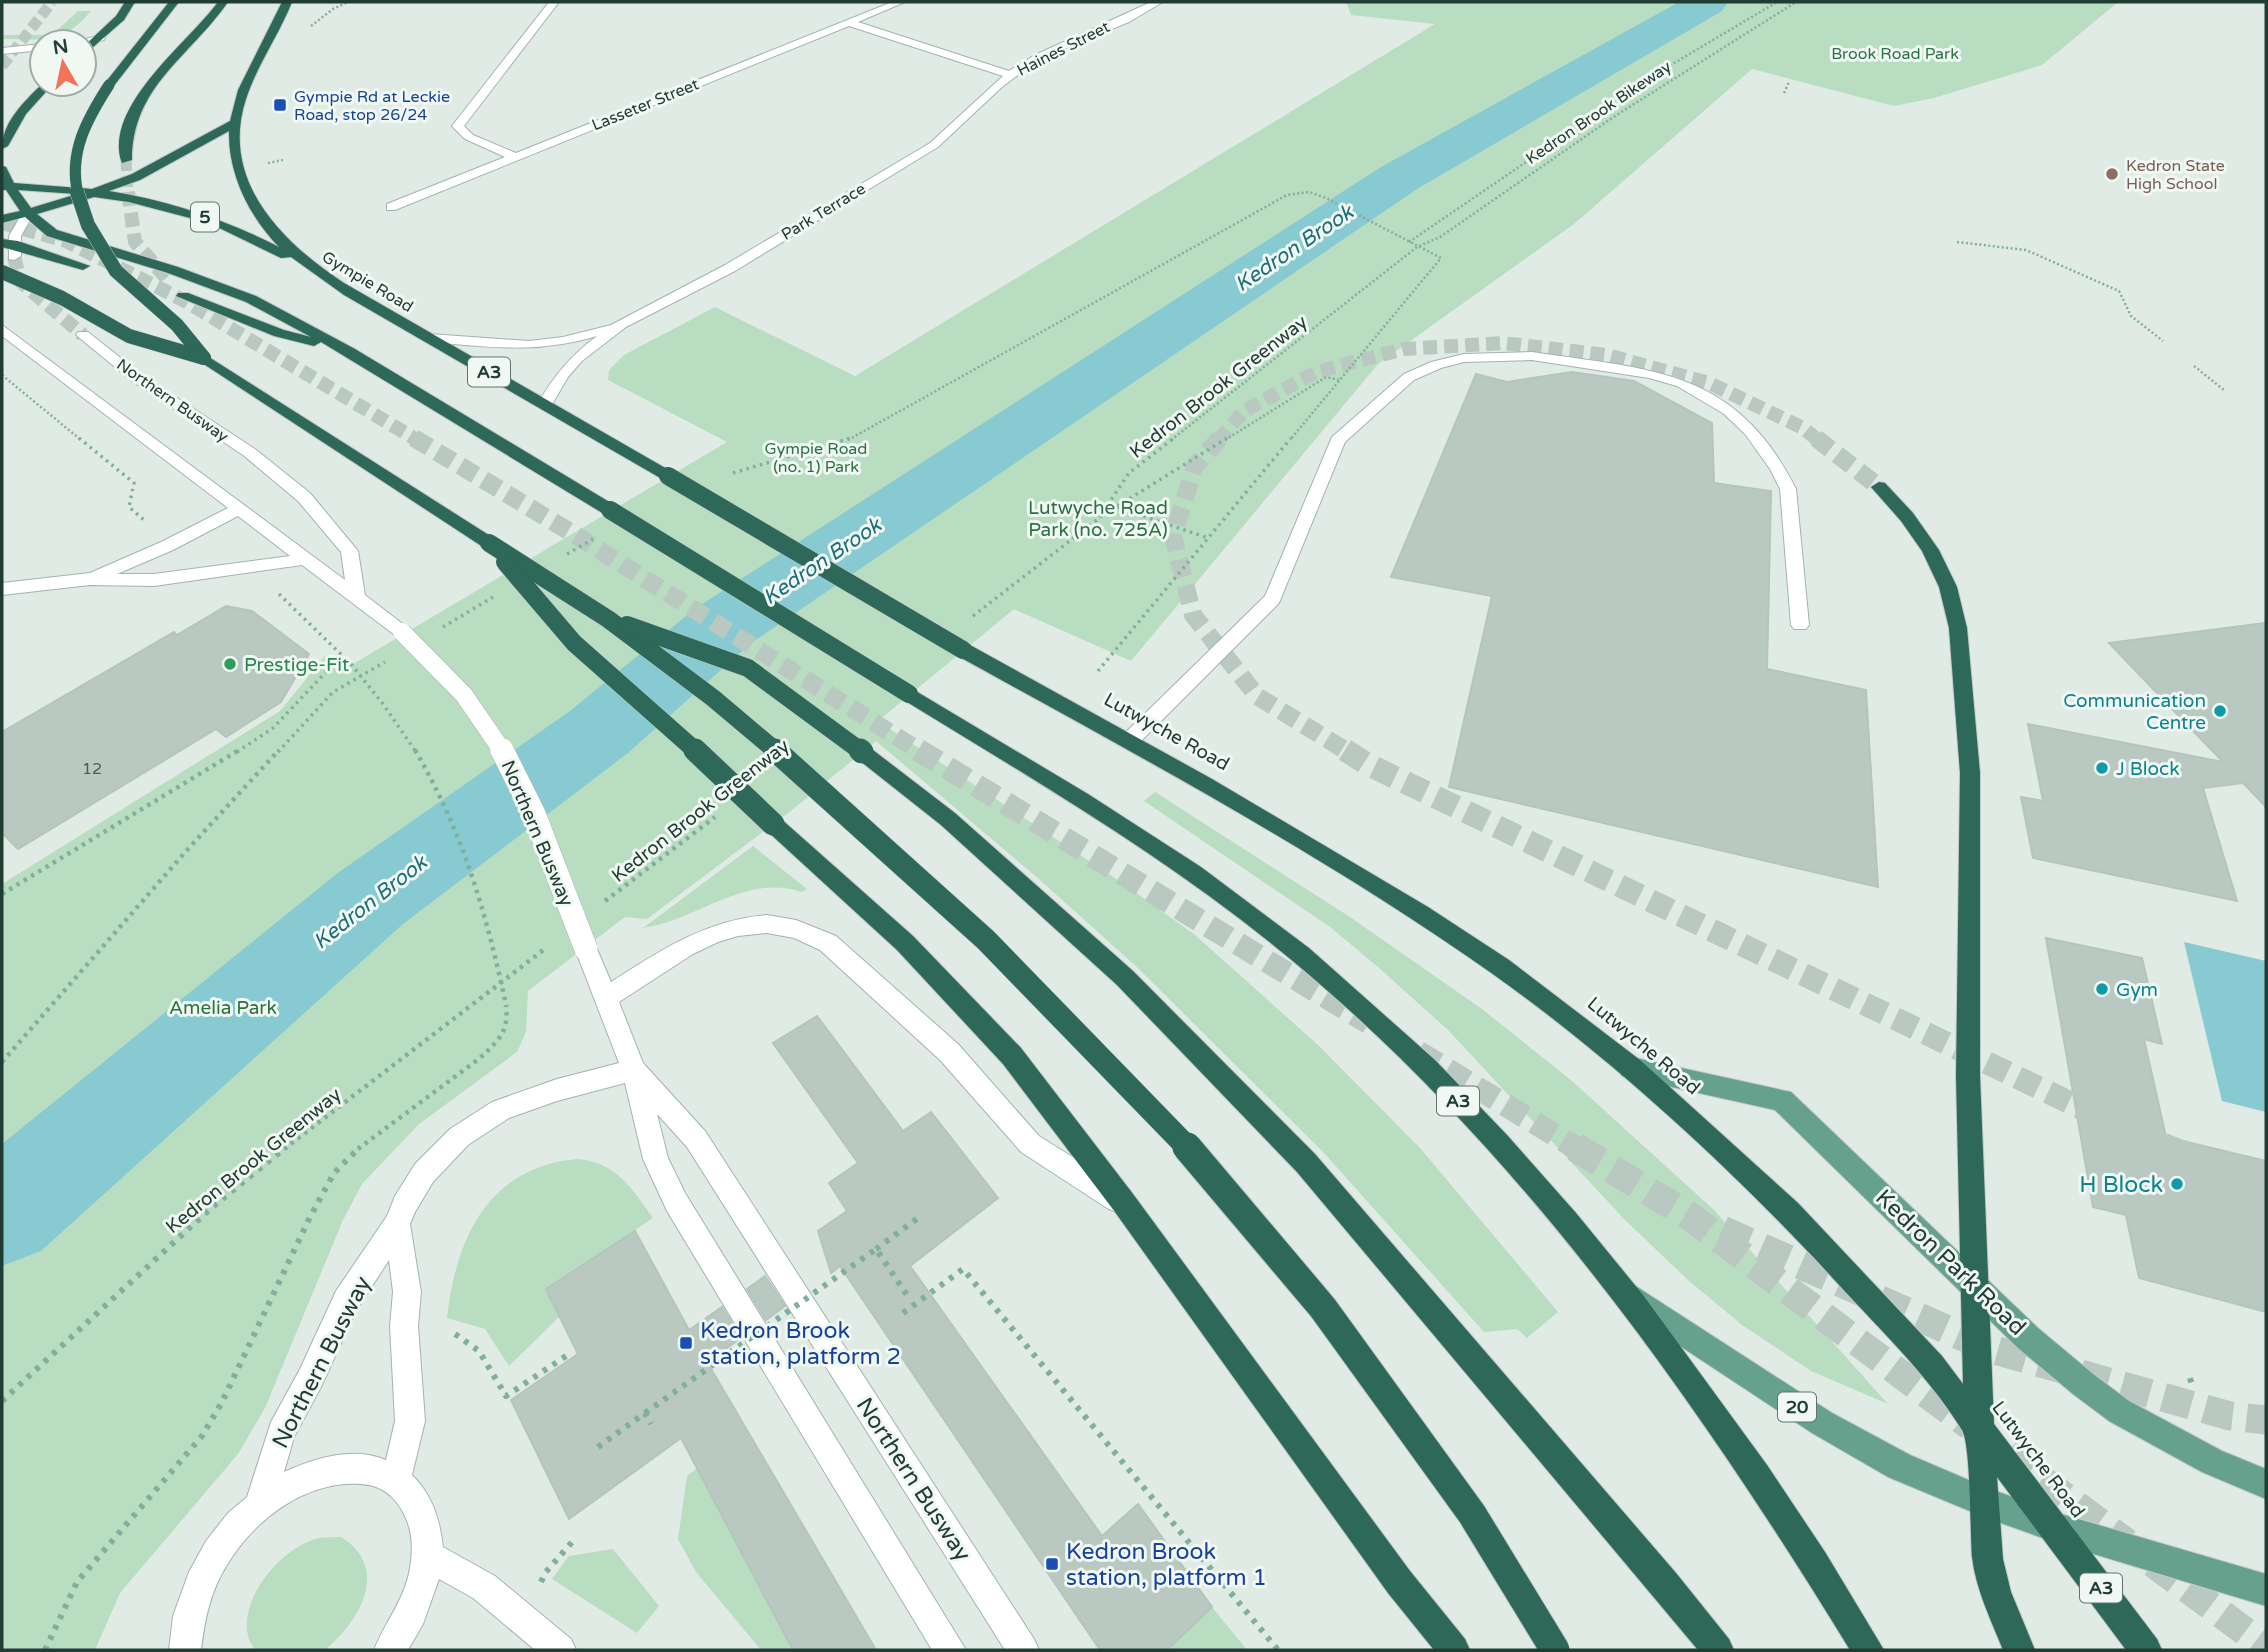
<svg xmlns="http://www.w3.org/2000/svg" width="2268" height="1652" font-family="'Varela Round',sans-serif">
  <rect width="100%" height="100%" fill="#e0ebe6"/>
  <g fill="#b9ddc0">
    <path d="M1346 2H2118L2042 65 1934 98 1894 106 1752 69 1574 224 1378 364 1131 661 1014 609 878 721 1124 884 1195 935 1318 1045 1420 1148 1558 1312 1527 1338 1517 1329 1484 1332 1325 1154 1139 969 1040 880 876 741 792 810 647 919 625 917 528 991 526 1032 517 1052 419 1124 362 1184 343 1220 265 1408 238 1454 120 1593 95 1650H2V884L280 711 325 656 338 673 727 442 608 380 609 370 624 355 715 307 855 376 1435 24 1351 15Z"/>
    <path d="M78 11H91C61 46 44 39 2 39V35H52Z"/>
    <path d="M1155 792 1350 917 1482 1009 1572 1081 1714 1210 1888 1404 1811 1371 1742 1325 1688 1280 1625 1220 1449 1031 1378 967 1330 927 1144 801Z"/>
    <path d="M753 846 807 889 802 892C744 873 699 920 643 928Z"/>
    <path d="M577 1159C616 1162 632 1188 653 1218L546 1289 559 1317 509 1366 485 1329 447 1318C456 1238 488 1167 577 1159Z"/>
    <path d="M697 1468 793 1650H761L696 1572 678 1539 687 1476Z"/>
    <path d="M341 1537C391 1568 360 1621 325 1650H255C253 1646 249 1640 248 1636 239 1597 283 1546 319 1538 326 1537 334 1537 341 1537Z"/>
    <path d="M613 1549 659 1606 637 1633 552 1579 569 1556Z"/>
    <path d="M1212 1607 1247 1650H1168Z"/>
  </g>
  <path fill="#88cad1" d="M2184 942 2266 961V1112L2222 1101Z"/>
  <g fill="none" stroke-linecap="round" stroke-linejoin="round">
    <path fill="#88cad1" fill-rule="evenodd" d="M1679 2H1728L1722 11 1417 189 750 644 628 753 403 924 41 1251 2 1266V1144L339 872 570 711 696 608 1381 167Z"/>
  </g>
  <g fill="#b9c9c1" stroke="#b3c5bc" stroke-width="2">
    <path d="M1572 372 1634 381 1712 423 1714 483 1771 491 1767 669 1866 690 1878 887 1449 787 1492 596 1391 577 1476 374 1507 382Z"/>
    <path d="M226 606 252 611 309 654 281 702 226 737 216 729 18 849 2 833V732L174 632 177 635Z"/>
    <path d="M2266 623V807L2243 783 2203 788 2237 901 2033 858 2021 797 2043 801 2028 724 2223 762 2109 643Z"/>
    <path d="M2046 938 2142 958 2162 1044 2144 1039 2166 1137 2266 1161V1312L2139 1278 2126 1215 2093 1207Z"/>
    <path d="M817 1016 903 1131 931 1112 998 1198 910 1266 1102 1536 1138 1504 1212 1607 1167 1650H1100L840 1266 831 1273 818 1231 847 1211 829 1183 858 1163 773 1043Z"/>
    <path d="M635 1231 689 1330 722 1307 741 1338 707 1362 876 1650H793L681 1438 569 1519 511 1400 578 1354 546 1289Z"/>
    <path d="M765 1276 785 1306 766 1320 747 1289Z"/>
  </g>
  <g fill="none" stroke-linecap="round" stroke-linejoin="round">
    <path stroke="#bac8c2" stroke-width="11" stroke-dasharray="11 5" stroke-linecap="butt" d="M2 66 52 2"/>
    <path stroke="#bac8c2" stroke-width="14" stroke-dasharray="14 7" stroke-linecap="butt" d="M14 256 20 281 83 335"/>
    <path stroke="#bac8c2" stroke-width="11" stroke-dasharray="11 5" stroke-linecap="butt" d="M126 160 128 194"/>
    <g stroke="#bac8c2" stroke-width="14" stroke-dasharray="14 7" stroke-linecap="butt">
      <path d="M128 192 135 242 168 280"/>
      <path d="M2 223 66 241 185 301 417 440"/>
      <path d="M1218 440 1244 411 1316 372 1404 349 1503 343 1607 355 1709 383 1803 428 1818 440"/>
    </g>
    <g stroke="#bac8c2" stroke-width="18" stroke-dasharray="18 9" stroke-linecap="butt">
      <path d="M414 438 572 533 921 752"/>
      <path d="M1220 438 1195 466 1173 536 1193 615 1257 696 1348 752"/>
      <path d="M1816 438 1879 487"/>
    </g>
    <g stroke="#bac8c2" stroke-width="23" stroke-dasharray="23 11" stroke-linecap="butt">
      <path d="M918 750 1369 1023"/>
      <path d="M1345 750 1367 764 2166 1149"/>
      <path d="M1418 1052 1578 1149"/>
    </g>
    <g stroke="#bac8c2" stroke-width="29" stroke-dasharray="29 14" stroke-linecap="butt">
      <path d="M1575 1147 1688 1215 1970 1426"/>
      <path d="M2162 1147 2266 1189"/>
      <path d="M1722 1230 1991 1349 2230 1416 2266 1420"/>
      <path d="M2007 1454 2127 1543"/>
      <path d="M2153 1563 2266 1647"/>
    </g>
    <defs>
      <g id="minor">
        <path d="M549 2H559L464 126 473 135 516 153 892 2H905L858 22 1009 71 1035 55 1151 2H1163L1129 22 1059 51 1026 69 1002 87 938 147 735 271 626 327 582 361 568 377 550 408 545 410 537 405C554 376 570 356 597 336 537 354 491 347 430 342L423 338 430 334 529 341 563 337 611 325 725 265 930 143 1003 76 849 26 395 210H387V204L505 157 465 139 452 126Z"/>
        <path d="M100 35 105 38 104 40 84 44V42H75Z"/>
        <path d="M42 44V50L2 54V48Z"/>
        <path d="M28 209 34 213 21 236V256L14 260 9 259V236L24 210Z"/>
        <path d="M2 325 345 580 341 552 298 501 243 455 132 381 76 335 78 332H88L142 375 255 449 310 493 358 551 365 595 408 628 411 632 408 636H396L302 565 154 586 90 585 2 595V583L90 573 161 542 228 508 2 336ZM238 516 290 556 154 574H117L173 550Z"/>
        <path d="M1532 352C1652 370 1735 368 1796 489L1809 625 1806 629H1794L1791 625 1780 489 1770 469 1745 434 1724 414 1677 386 1649 378 1532 360 1464 362 1441 368 1414 380 1345 442 1279 603 1136 746 1129 748 1122 746 1119 741 1122 736 1265 596 1332 437 1404 374 1431 362 1464 354Z"/>
        <path d="M767 915 796 920 836 936 958 1044 1039 1136 1125 1190 1129 1199 1125 1208 1116 1212 1107 1208 1021 1152 940 1060 820 950 794 938 767 933 738 936 718 942 693 954 619 1002 643 1063 705 1131 1034 1639 1039 1650H1005L687 1147 657 1114 668 1158 685 1193 966 1650H932L667 1211 643 1159 625 1083 557 1101 509 1118 468 1145 433 1182 415 1212 410 1224 421 1292 418 1326 425 1421 412 1475C432 1494 440 1520 443 1547L495 1576 571 1639 576 1650H535L473 1598 439 1579 423 1624 408 1650H374C385 1622 405 1599 410 1568 414 1544 412 1523 397 1503 383 1485 367 1483 345 1484 297 1488 252 1523 227 1565 210 1592 205 1619 201 1650H169L173 1616 189 1572 206 1541 228 1513 247 1497 271 1422 300 1369 336 1291 387 1216 395 1196 415 1164 450 1129 492 1102 557 1079 619 1063 575 949 578 942 586 939 594 942 611 982C661 950 706 920 767 915ZM389 1260 393 1292 390 1326 395 1421 386 1460C353 1446 315 1458 284 1472L294 1437 320 1389 356 1311Z"/>
      </g>
      <g id="major">
        <path d="M1631 1057 1791 1092 2038 1328 2093 1374 2129 1401 2222 1451 2266 1469V1499L2202 1472 2109 1421 2073 1394 2018 1348 1775 1110 1622 1076 1619 1068 1622 1060Z"/>
        <path d="M1634 1285 1832 1413 1910 1455 1985 1487 2054 1512 2266 1574V1606L2054 1542 1984 1517 1888 1477 1812 1433 1624 1309 1620 1299 1624 1289Z"/>
      </g>
      <g id="highway">
        <path d="M125 2H135L124 20 84 55V46L116 16Z"/>
        <path d="M169 2H179L113 87H105V83Z"/>
        <path d="M218 2H228C190 57 132 86 132 160L122 163C102 107 189 42 218 2Z"/>
        <path d="M282 2H292C279 35 257 65 246 99 219 181 283 243 344 283L674 473 676 476 674 479H662L344 295 291 257 281 258 209 223 129 202 94 197 37 214 57 230 178 267 256 296 355 349 616 506 618 510 616 514H604L321 342 314 346 274 336 176 296 178 293H188L284 330 311 337 246 302 168 273 47 236 25 217 2 223V215L20 211 6 190H2V166L6 167 14 183 92 189 132 174 230 121 238 90ZM229 131C228 174 249 216 279 247 224 219 170 201 109 191L140 180ZM18 190 77 194 31 208Z"/>
        <path d="M42 84H53L26 114 8 146 2 149C2 122 24 102 42 84Z"/>
        <path d="M2 239 18 241 90 266 83 270 2 247Z"/>
        <path d="M204 354 495 539 498 543 495 547H483L199 361 197 358Z"/>
        <path d="M1879 482 1885 483 1913 513 1939 550 1957 587 1967 628 1980 773V1076L1994 1424 2157 1639 2162 1650H2126L1997 1477 2003 1559 2011 1592 2035 1650H2003C1991 1620 1976 1590 1972 1557 1970 1533 1971 1445 1962 1430 1926 1372 1874 1324 1829 1274 1730 1167 1609 1056 1490 972 1321 853 1137 755 956 655L954 650 956 645H970L1212 779 1428 907 1509 960 1640 1060 1798 1203 1942 1356 1963 1384 1956 1076 1960 773 1949 628 1939 587 1922 551 1901 521 1871 487Z"/>
        <path d="M909 687 1088 794 1201 867 1309 948 1435 1060 1507 1135 1576 1213 1643 1295 1767 1465 1825 1552 1884 1650H1850C1696 1399 1522 1152 1294 962 1173 861 1036 781 902 699L899 694 902 689Z"/>
        <path d="M862 745 869 747 955 813 1133 971 1315 1154 1676 1573 1729 1639 1734 1650H1698L1297 1172 1117 985 941 825 855 757 852 752 855 747Z"/>
        <path d="M773 816 780 818 913 936 1021 1048 1133 1194 1410 1571 1465 1639 1470 1650H1434L1388 1593 1115 1212 1003 1064 897 950 766 830 763 824 766 818Z"/>
      </g>
    </defs>
    <use href="#minor" stroke="#a3b3ad" stroke-width="2"/>
    <use href="#major" stroke="#c1c8c6" stroke-width="2"/>
    <use href="#highway" stroke="#c1c8c6" stroke-width="2"/>
    <g stroke="#81af9d" stroke-width="2.5" stroke-dasharray="2 2.5" stroke-linecap="butt">
      <path d="M311 26 333 9 348 2"/>
      <path d="M1784 93 1789 82"/>
      <path d="M268 163 283 160"/>
      <path d="M1409 242 1649 78 1777 2"/>
      <path d="M1957 242 2026 250 2119 291 2131 316 2163 341"/>
      <path d="M2194 366 2224 390"/>
      <path d="M2 375 81 440"/>
      <path d="M848 440 1287 195 1309 192 1326 198 1441 258 1290 440"/>
      <path d="M1171 440 1417 247 1440 237 1615 116 1796 2"/>
      <path d="M1225 440 1326 377 1339 380"/>
    </g>
    <g stroke="#81af9d" stroke-width="3.5" stroke-dasharray="2.5 4.5" stroke-linecap="butt">
      <path d="M79 438 134 483 129 507 144 520"/>
      <path d="M733 473 851 438"/>
      <path d="M1117 507 1208 538"/>
      <path d="M1100 517 1227 438"/>
      <path d="M567 554 593 539"/>
      <path d="M279 594 351 664"/>
      <path d="M973 616 1098 519 1129 473 1174 438"/>
      <path d="M443 627 493 597"/>
      <path d="M1098 671 1291 438"/>
      <path d="M237 752 273 728 343 654"/>
      <path d="M278 752 333 692 385 662"/>
    </g>
    <g stroke="#81af9d" stroke-width="4.5" stroke-dasharray="3.5 5" stroke-linecap="butt">
      <path d="M2 894 239 750"/>
      <path d="M605 901 715 817"/>
      <path d="M2 1062 188 849 279 750"/>
      <path d="M284 1149 546 948"/>
      <path d="M358 1149 480 1058C499 1040 509 1032 506 1005"/>
    </g>
    <g stroke="#81af9d" stroke-width="6" stroke-dasharray="4.5 7" stroke-linecap="butt">
      <path d="M876 1249 918 1218"/>
      <path d="M903 1313 963 1269 1278 1650"/>
      <path d="M455 1334 479 1351 506 1396 569 1354"/>
      <path d="M2190 1378 2193 1388"/>
      <path d="M2 1401 210 1209 286 1147"/>
      <path d="M598 1447 645 1413 651 1424"/>
      <path d="M541 1582 545 1573 572 1542"/>
      <path d="M45 1650 77 1582 202 1436 222 1402 310 1217 334 1173 360 1147"/>
    </g>
    <use href="#minor" fill="#fff" fill-rule="evenodd"/>
    <use href="#major" fill="#65a18d" fill-rule="evenodd"/>
    <use href="#highway" fill="#2d6858" fill-rule="evenodd"/>
    <defs>
      <path id="minor-bridge-far1" d="M402 632 464 695 503 752"/>
      <path id="minor-bridge" d="M502 750 534 814 586 949"/>
      <path id="highway-bridge-far4" d="M78 194C68 153 87 119 109 85"/>
      <g id="highway-bridge-far3">
        <path d="M77 192 88 225 116 271 177 325 204 358"/>
        <path d="M2 272 62 298 129 336 204 358"/>
      </g>
      <g id="highway-bridge-far2">
        <path d="M668 476 963 650"/>
        <path d="M610 510 909 694"/>
        <path d="M489 543 608 619 713 698 777 752"/>
        <path d="M505 562 574 643 697 752"/>
        <path d="M627 625 748 668 862 752"/>
      </g>
      <g id="highway-bridge-far1">
        <path d="M695 750 773 824"/>
        <path d="M775 750 986 940 1189 1149"/>
        <path d="M860 750 862 752"/>
      </g>
      <path id="highway-bridge" d="M1187 1147 1323 1308 1472 1514 1555 1650"/>
    </defs>
    <use href="#minor-bridge-far1" stroke="#a3b3ad" stroke-width="19" stroke-linecap="butt"/>
    <use href="#minor-bridge" stroke="#a3b3ad" stroke-width="24" stroke-linecap="butt"/>
    <use href="#highway-bridge-far4" stroke="#c1c8c6" stroke-width="12" stroke-linecap="butt"/>
    <use href="#highway-bridge-far3" stroke="#c1c8c6" stroke-width="15" stroke-linecap="butt"/>
    <use href="#highway-bridge-far2" stroke="#c1c8c6" stroke-width="19" stroke-linecap="butt"/>
    <use href="#highway-bridge-far1" stroke="#c1c8c6" stroke-width="24" stroke-linecap="butt"/>
    <use href="#highway-bridge" stroke="#c1c8c6" stroke-width="31" stroke-linecap="butt"/>
    <path stroke="#81af9d" stroke-width="3.5" stroke-dasharray="2.5 4.5" stroke-linecap="butt" d="M351 664 383 704 416 752"/>
    <path stroke="#81af9d" stroke-width="4.5" stroke-dasharray="3.5 5" stroke-linecap="butt" d="M415 750C462 830 487 915 506 1005"/>
    <path stroke="#81af9d" stroke-width="6" stroke-dasharray="4.5 7" stroke-linecap="butt" d="M645 1413 876 1249 909 1298"/>
    <use href="#minor-bridge-far1" stroke="#fff" stroke-width="18"/>
    <use href="#minor-bridge" stroke="#fff" stroke-width="23"/>
    <use href="#highway-bridge-far4" stroke="#2d6858" stroke-width="11"/>
    <use href="#highway-bridge-far3" stroke="#2d6858" stroke-width="14"/>
    <use href="#highway-bridge-far2" stroke="#2d6858" stroke-width="18"/>
    <use href="#highway-bridge-far1" stroke="#2d6858" stroke-width="23"/>
    <use href="#highway-bridge" stroke="#2d6858" stroke-width="29"/>
  </g>
  <g fill="#1a4fb4" stroke="#f1f8f4" stroke-width="2.5">
    <rect x="273" y="98" width="14" height="14" rx="3.5"/>
    <rect x="679" y="1336" width="14" height="14" rx="3.5"/>
    <rect x="1045" y="1557" width="14" height="14" rx="3.5"/>
  </g>
  <circle fill="#8d6e63" stroke="#f1f8f4" stroke-width="2.5" cx="2112" cy="174" r="7"/>
  <circle fill="#2e9e5b" stroke="#f1f8f4" stroke-width="2.5" cx="230" cy="664" r="7"/>
  <g fill="#0f9aa8" stroke="#f1f8f4" stroke-width="2.5">
    <circle cx="2220" cy="711" r="7"/>
    <circle cx="2102" cy="768" r="7"/>
    <circle cx="2102" cy="989" r="7"/>
    <circle cx="2177" cy="1184" r="7"/>
  </g>
  <g text-anchor="middle" stroke-width="6" stroke-linejoin="round" paint-order="stroke">
    <g font-size="16" fill="#213c33" stroke="#f1f8f4">
      <text transform="translate(1063 48) rotate(-27)" y="6">Haines Street</text>
      <text transform="translate(645 104) rotate(-22)" y="6">Lasseter Street</text>
      <text transform="translate(1598 112) rotate(-34)" y="6">Kedron Brook Bikeway</text>
      <text transform="translate(823 211) rotate(-31)" y="6">Park Terrace</text>
      <text transform="translate(368 281) rotate(31)" y="6">Gympie Road</text>
      <text transform="translate(173 400) rotate(35)" y="6">Northern Busway</text>
    </g>
    <g font-size="16" fill="#2b7242" stroke="#f1f8f4">
      <text x="1895" y="59">Brook Road Park</text>
      <text x="816" y="454">Gympie Road<tspan x="816" dy="18">(no. 1) Park</tspan></text>
    </g>
    <g font-size="16" fill="#164399" stroke="#f1f8f4" text-anchor="start">
      <text x="294" y="102">Gympie Rd at Leckie<tspan x="294" dy="18">Road, stop 26/24</tspan></text>
    </g>
    <g font-size="16" fill="#785e54" stroke="#f1f8f4" text-anchor="start">
      <text x="2126" y="171">Kedron State<tspan x="2126" dy="18">High School</tspan></text>
    </g>
    <g font-size="16" fill="#475f56">
      <text x="92" y="774">12</text>
    </g>
    <g fill="#f1f8f4" stroke="#5f746d" stroke-width="2">
      <rect x="191" y="202.5" width="28" height="29" rx="5"/>
      <rect x="468" y="357.5" width="42" height="29" rx="5"/>
      <rect x="1437" y="1086.5" width="42" height="29" rx="5"/>
      <rect x="1778" y="1392.5" width="38" height="29" rx="5"/>
      <rect x="2080" y="1573.5" width="42" height="29" rx="5"/>
    </g>
    <g font-size="18" font-weight="bold" fill="#213c33">
      <text x="205" y="223">5</text>
      <text x="489" y="378">A3</text>
      <text x="1458" y="1107">A3</text>
      <text x="1797" y="1413">20</text>
      <text x="2101" y="1594">A3</text>
    </g>
    <g font-size="19" fill="#213c33" stroke="#f1f8f4">
      <text transform="translate(1218 386) rotate(-38)" y="7">Kedron Brook Greenway</text>
      <text transform="translate(1167 731) rotate(29)" y="7">Lutwyche Road</text>
      <text transform="translate(700 810) rotate(-38)" y="7">Kedron Brook Greenway</text>
      <text transform="translate(538 833) rotate(67)" y="7">Northern Busway</text>
      <text transform="translate(1644 1045) rotate(40)" y="7">Lutwyche Road</text>
      <text transform="translate(253 1160) rotate(-39)" y="7">Kedron Brook Greenway</text>
      <text transform="translate(2039 1459) rotate(53)" y="7">Lutwyche Road</text>
    </g>
    <g font-size="19" fill="#2b7242" stroke="#f1f8f4">
      <text x="1098" y="514">Lutwyche Road<tspan x="1098" dy="22">Park (no. 725A)</tspan></text>
      <text x="223" y="1014">Amelia Park</text>
    </g>
    <g font-size="19" fill="#27864d" stroke="#f1f8f4" text-anchor="start">
      <text x="244" y="671">Prestige-Fit</text>
    </g>
    <g font-size="19" fill="#0d838f" stroke="#f1f8f4" text-anchor="start">
      <text x="2206" y="707" text-anchor="end">Communication<tspan x="2206" dy="22">Centre</tspan></text>
      <text x="2116" y="775">J Block</text>
      <text x="2116" y="996">Gym</text>
    </g>
    <g font-size="21" font-style="italic" fill="#1b6e77" stroke="#f1f8f4">
      <text transform="translate(1294 248) rotate(-34)" y="7">Kedron Brook</text>
      <text transform="translate(822 561) rotate(-34)" y="7">Kedron Brook</text>
      <text transform="translate(370 902) rotate(-38)" y="7">Kedron Brook</text>
    </g>
    <g font-size="23" fill="#0d838f" stroke="#f1f8f4" text-anchor="end">
      <text x="2163" y="1192">H Block</text>
    </g>
    <g font-size="23" fill="#213c33" stroke="#f1f8f4">
      <text transform="translate(1951 1262) rotate(44)" y="8">Kedron Park Road</text>
      <text transform="translate(321 1362) rotate(-63)" y="8">Northern Busway</text>
      <text transform="translate(914 1479) rotate(57)" y="8">Northern Busway</text>
    </g>
    <g font-size="23" fill="#164399" stroke="#f1f8f4" text-anchor="start">
      <text x="700" y="1338">Kedron Brook<tspan x="700" dy="26">station, platform 2</tspan></text>
      <text x="1066" y="1559">Kedron Brook<tspan x="1066" dy="26">station, platform 1</tspan></text>
    </g>
  </g>
  <rect width="2268" height="1652" fill="none" stroke="#213c33" stroke-width="7"/>
  <g transform="translate(63 63) rotate(351)"><circle r="33" fill="#f1f8f4" stroke="#9eada7" stroke-width="2"/>
  <path d="M0-5L12 26L0 18L-12 26Z" fill="#f27358"/>
  <text y="-10" font-size="19" font-weight="bold" text-anchor="middle" fill="#213c33">N</text>
  </g>
</svg>
